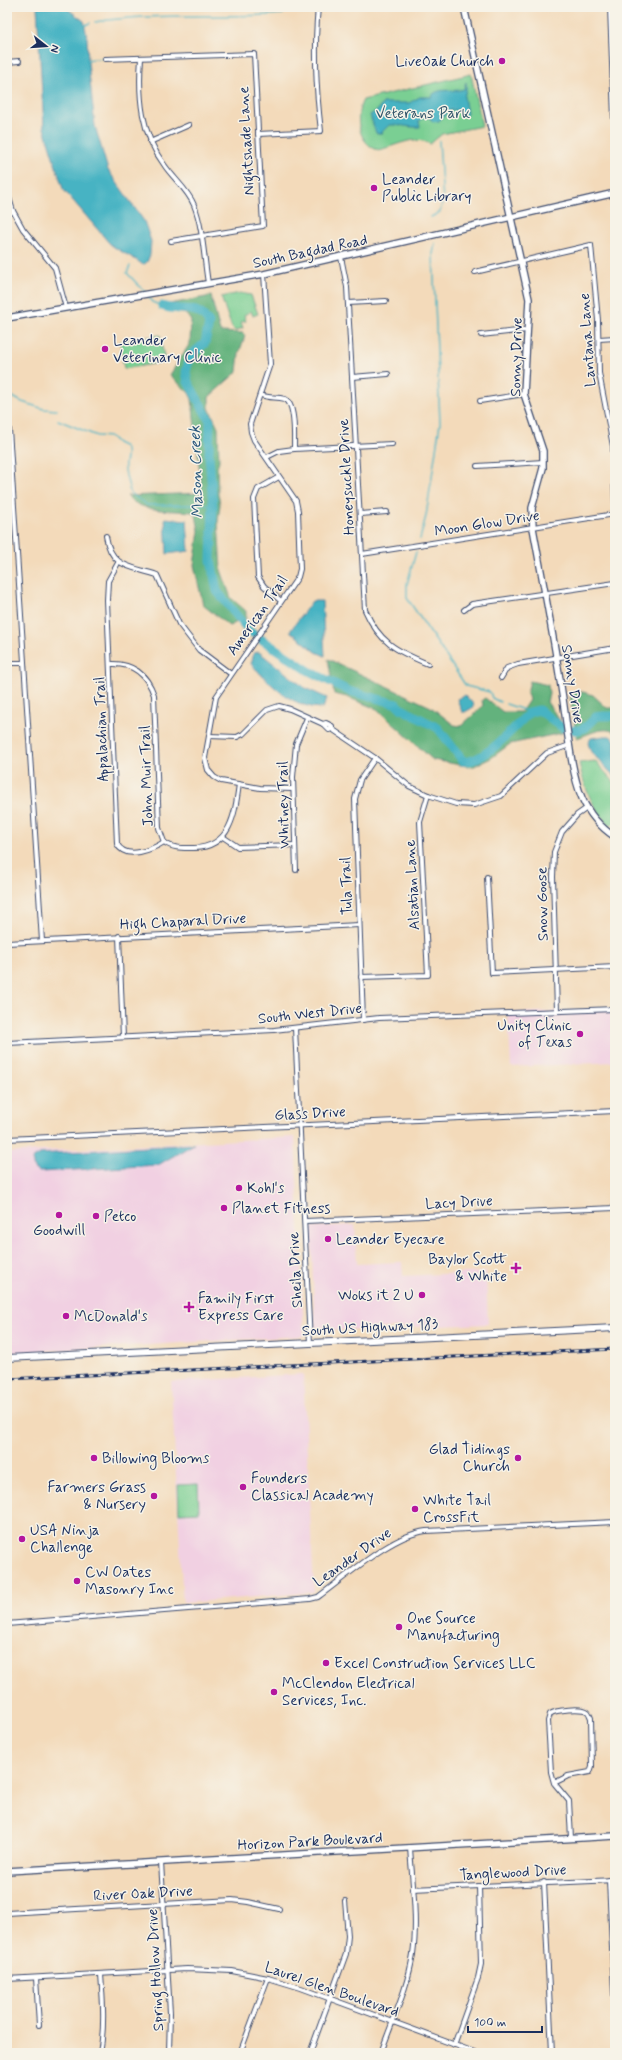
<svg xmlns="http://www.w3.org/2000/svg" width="622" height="2060" font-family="Mynerve,sans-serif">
  <rect width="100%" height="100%" fill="#f7f3e8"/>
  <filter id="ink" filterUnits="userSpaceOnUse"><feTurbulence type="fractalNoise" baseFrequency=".025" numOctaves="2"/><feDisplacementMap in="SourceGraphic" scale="8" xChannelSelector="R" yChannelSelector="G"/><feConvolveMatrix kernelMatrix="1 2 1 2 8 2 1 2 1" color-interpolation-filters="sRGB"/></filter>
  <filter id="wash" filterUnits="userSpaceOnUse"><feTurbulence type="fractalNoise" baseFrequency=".012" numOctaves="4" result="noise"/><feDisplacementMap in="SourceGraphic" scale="16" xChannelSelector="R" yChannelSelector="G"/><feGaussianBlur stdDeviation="0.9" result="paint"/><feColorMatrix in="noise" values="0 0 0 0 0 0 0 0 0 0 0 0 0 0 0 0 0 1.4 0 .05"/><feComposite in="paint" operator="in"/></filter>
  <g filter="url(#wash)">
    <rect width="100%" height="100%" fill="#f3daba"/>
    <g fill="#f1d0e2">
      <path d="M615 1009V1062L511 1067 508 1013Z"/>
      <path d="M295 1137 304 1336 7 1353V1153Z"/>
      <path d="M355 1225 357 1264 402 1262 403 1276 486 1272 488 1324 315 1331 311 1227Z"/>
      <path d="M303 1374 314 1592 183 1603 171 1382Z"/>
    </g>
    <g fill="#7acf93" stroke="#4a7f78">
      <path d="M471 74 482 126 442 134 430 144C413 134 395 147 378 150 358 144 354 116 363 100Z"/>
      <path d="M240 293 251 295 258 314 253 316 251 311 244 315 246 321 241 322 243 328 235 331 232 328 221 297Z"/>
      <path d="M160 335 165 362 124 369 120 342Z"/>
      <path d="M595 761 615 783V823L610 826C591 807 585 788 579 763Z"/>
      <path d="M198 1484 199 1512 179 1513 178 1485Z"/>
    </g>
    <g fill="#63b27d" stroke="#3f706e">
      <path d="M211 296 220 332 243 333 245 336 239 353 237 372 209 397V408L218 427 219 461 217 467 218 494 220 504 218 521 221 570 231 598 246 611V618L229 626 203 605 194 565 199 531 196 515 192 512C172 510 141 513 127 496L202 493 192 399 189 393 170 375 190 343 191 321 186 314 162 309 165 305Z"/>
      <path d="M328 659 431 707 454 725 461 726 483 706 482 700 485 698 503 712H521L529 700 527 693 530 681 548 685 549 694 547 702 561 722 562 733 510 744 491 758 472 767 433 760 377 709 347 697 334 694Z"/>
      <path d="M583 692 593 695 607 708H615V732C602 726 590 734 577 738L570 696 571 693Z"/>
    </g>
    <g fill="#46b3c3" stroke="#307190">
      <path d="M37 7H65L84 21 87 37 88 63 95 126 108 170 144 221 151 241 150 255 147 262 143 265C132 256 120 252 110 244L63 189 44 128Z"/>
      <path d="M466 82V90L464 97 467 114 465 116 458 110H450L439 121 433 122 429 117H424L419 121 420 127C409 128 400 124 389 125L380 134 376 133 370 115 378 110 383 103H409L420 97H431C437 86 454 93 464 89Z"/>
      <path d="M165 518 187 520 189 551 167 554Z"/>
      <path d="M312 601H322L325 656 316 652 290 631Z"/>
      <path d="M259 652 305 688 327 698 323 708C292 708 271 685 251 664L254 653Z"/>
      <path d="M465 695 474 705 472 708 465 712H462L457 699Z"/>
      <path d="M604 736H610L615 740V777L591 752 588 743 591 738Z"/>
      <path d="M194 1144 158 1165 40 1172 34 1169 32 1159 40 1154Z"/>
    </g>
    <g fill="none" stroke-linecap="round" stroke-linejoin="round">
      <g stroke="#46b3c3" stroke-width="1.5">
        <path d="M95 22C157 12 221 19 283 14"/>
        <path d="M85 25 90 23"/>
        <path d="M86 60 104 58"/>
        <path d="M431 217 440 212 443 200 439 141"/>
        <path d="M130 266 127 273 145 292"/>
        <path d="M147 295 152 302 162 306"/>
        <path d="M11 396 22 402 44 409 57 410"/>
        <path d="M58 420 97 436 111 437 117 443 125 447C128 453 126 457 125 463 123 470 129 484 130 493L147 505H213"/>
        <path d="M420 539 426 516 440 423 433 254 435 243"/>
        <path d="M416 552 407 584V598L466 686 490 692 492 698 500 702"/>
        <path d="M506 704 530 712"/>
      </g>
      <g stroke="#46b3c3" stroke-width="9">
        <path d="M162 306C181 313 196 302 209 323L205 343 190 356 186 372 188 382 210 421 209 455 213 505 211 560 217 591 249 631 254 634"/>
        <path d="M261 639 309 671 349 691 397 704 402 709 438 728 463 761C483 765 515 726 530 712L539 710 563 728"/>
        <path d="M574 730C584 732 591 722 597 716H615"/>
      </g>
    </g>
  </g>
  <g filter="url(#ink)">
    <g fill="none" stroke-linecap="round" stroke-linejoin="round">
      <defs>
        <g id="street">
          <path d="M610 7 615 148"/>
          <path d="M141 58C138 97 141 134 165 166 174 179 188 190 194 205 203 227 204 259 208 283"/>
          <path d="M105 59 254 54 263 226 171 241"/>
          <path d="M7 62 19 61"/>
          <path d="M258 134 321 131C316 90 314 48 318 7"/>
          <path d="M150 142 189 125"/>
          <path d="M7 191 13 211 23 229 55 268 66 308"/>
          <path d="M7 213 13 211"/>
          <path d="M341 257 347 287 365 610C379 642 396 651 428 664"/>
          <path d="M475 272 591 245 598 320 599 373 613 446 615 504"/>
          <path d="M264 274 270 364 250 424 251 432 254 440 296 501 298 511 300 569 298 577 216 697 205 758 208 770 214 777 221 781 260 788 292 789"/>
          <path d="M348 303 386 301"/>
          <path d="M481 335 527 330"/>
          <path d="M599 339 615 338"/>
          <path d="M352 377 388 374"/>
          <path d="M261 395C270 399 276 396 285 399 296 404 294 437 294 449"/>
          <path d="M7 398 42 941"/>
          <path d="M480 401 524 394"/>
          <path d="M267 457 279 451 294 449 392 444"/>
          <path d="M477 466 543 462"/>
          <path d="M279 477 258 489 254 499 258 577 264 586 281 601"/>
          <path d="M360 514 387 512"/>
          <path d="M106 536C111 568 130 566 157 575L179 624 199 650 231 674"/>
          <path d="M362 554 615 514"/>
          <path d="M118 563 108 581 107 600 117 844C126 861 153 849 164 842"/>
          <path d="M464 610 472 604 615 583"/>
          <path d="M7 663H24"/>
          <path d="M111 664C132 663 147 674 154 695L159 828 164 842C173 849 183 848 194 848 231 847 235 814 239 784"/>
          <path d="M501 678 507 668 518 664 615 648"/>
          <path d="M323 724 326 723 332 726V729L375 758 409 786 428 795 456 804 474 805 501 796 547 753 570 745"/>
          <path d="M209 736 237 737 243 734 267 710 279 706 290 709 323 724 329 730 332 729"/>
          <path d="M223 837 238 847 295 845"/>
          <path d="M296 870 293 777 296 744 307 718"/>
          <path d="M487 877 492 973 615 967"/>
          <path d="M119 936 123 1037"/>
          <path d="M7 943 359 925"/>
          <path d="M361 977 428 975 420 822 428 795"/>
          <path d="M557 1011 553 877 554 852 562 832 577 815 587 808"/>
          <path d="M363 1020 355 799 360 780 375 758"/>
          <path d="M295 1028 310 1343"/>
          <path d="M7 1043 274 1030 379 1018 615 1009"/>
          <path d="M7 1139 615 1111"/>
          <path d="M305 1221 615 1208"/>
          <path d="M7 1624 310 1599 318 1597C347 1576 392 1535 426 1531L615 1522"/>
          <path d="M554 1783 551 1772 548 1721 550 1714C555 1710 582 1707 588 1712 589 1713 590 1716 591 1718L592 1766 590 1772 568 1776 554 1783 569 1801 571 1838"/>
          <path d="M161 1862 170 2013 169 2053"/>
          <path d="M609 1880 615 2016"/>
          <path d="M544 1882 552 2053"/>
          <path d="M412 1889 615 1880"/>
          <path d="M7 1913 232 1900 248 1902 279 1909"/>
          <path d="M36 1978 39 2025"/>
          <path d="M7 1979 187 1969 232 1971 268 1978 301 1988 477 2053"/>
          <path d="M454 2045 478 1978 481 1964 479 1886"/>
          <path d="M100 2053C105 2027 103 2001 101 1974"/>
          <path d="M240 2053 268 1978"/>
          <path d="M310 2053 346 1954 348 1936 345 1901"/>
          <path d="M381 2053C392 2021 408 1988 413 1954 418 1919 412 1882 410 1847"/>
        </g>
        <g id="secondary">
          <path d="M464 7 529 299 524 394 543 451V468L532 508 533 528C543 583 554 638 562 693 567 723 570 770 582 798 589 814 600 827 615 837"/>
          <path d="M7 318 264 274 615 193"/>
          <path d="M7 1871 615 1836"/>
        </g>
        <path id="primary" d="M7 1358 615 1328"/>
      </defs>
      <use href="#street" stroke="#3b496c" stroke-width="6"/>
      <use href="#secondary" stroke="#3b496c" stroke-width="8"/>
      <use href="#primary" stroke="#3b496c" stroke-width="8"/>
      <use href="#street" stroke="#fff" stroke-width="4"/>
      <use href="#secondary" stroke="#fff" stroke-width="5.5"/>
      <use href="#primary" stroke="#fff" stroke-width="6"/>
      <defs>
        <path id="rail" d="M7 1379 615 1349"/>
      </defs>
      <use href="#rail" stroke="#1b2f5e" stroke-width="3"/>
      <use href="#rail" stroke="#f7f3e8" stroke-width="1.5" stroke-dasharray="4.5" stroke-linecap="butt"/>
    </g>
  </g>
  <g fill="#b5179e" stroke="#f7f3e8" stroke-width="1.5">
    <circle cx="502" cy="61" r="4"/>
    <circle cx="374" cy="188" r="4"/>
    <circle cx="105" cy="349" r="4"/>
    <circle cx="580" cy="1034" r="4"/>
    <circle cx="239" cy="1188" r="4"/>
    <circle cx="224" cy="1208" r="4"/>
    <circle cx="59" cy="1215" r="4"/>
    <circle cx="96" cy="1216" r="4"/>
    <circle cx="328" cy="1239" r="4"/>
    <path d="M514 1262h4v4h4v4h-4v4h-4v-4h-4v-4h4z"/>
    <circle cx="422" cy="1295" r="4"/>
    <path d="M187 1301h4v4h4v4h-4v4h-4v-4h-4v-4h4z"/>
    <circle cx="66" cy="1316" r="4"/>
    <circle cx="94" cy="1458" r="4"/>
    <circle cx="518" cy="1458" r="4"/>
    <circle cx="243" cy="1487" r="4"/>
    <circle cx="154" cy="1496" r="4"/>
    <circle cx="415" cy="1509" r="4"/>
    <circle cx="22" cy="1539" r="4"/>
    <circle cx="77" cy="1581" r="4"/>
    <circle cx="399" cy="1627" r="4"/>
    <circle cx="326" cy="1663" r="4"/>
    <circle cx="274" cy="1692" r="4"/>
  </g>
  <g text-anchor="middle" stroke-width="3" stroke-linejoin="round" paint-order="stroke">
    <g font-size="15" fill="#1b2f5e" stroke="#f7f3e8" text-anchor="start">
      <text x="494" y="66" text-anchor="end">LiveOak Church</text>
      <text x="382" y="184">Leander<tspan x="382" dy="17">Public Library</tspan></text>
      <text x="113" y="345">Leander<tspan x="113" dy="17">Veterinary Clinic</tspan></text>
      <text x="572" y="1030" text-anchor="end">Unity Clinic<tspan x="572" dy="17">of Texas</tspan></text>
      <text x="247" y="1193">Kohl's</text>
      <text x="232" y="1213">Planet Fitness</text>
      <text x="104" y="1221">Petco</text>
      <text x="59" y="1235" text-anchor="middle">Goodwill</text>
      <text x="336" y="1244">Leander Eyecare</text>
      <text x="507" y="1264" text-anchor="end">Baylor Scott<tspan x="507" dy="17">&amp; White</tspan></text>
      <text x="414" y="1300" text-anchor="end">Woks it 2 U</text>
      <text x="198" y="1303">Family First<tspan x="198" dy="17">Express Care</tspan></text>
      <text x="74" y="1321">McDonald's</text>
      <text x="510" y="1454" text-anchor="end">Glad Tidings<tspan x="510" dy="17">Church</tspan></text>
      <text x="102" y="1463">Billowing Blooms</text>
      <text x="251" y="1483">Founders<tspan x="251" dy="17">Classical Academy</tspan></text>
      <text x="146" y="1492" text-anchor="end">Farmers Grass<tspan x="146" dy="17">&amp; Nursery</tspan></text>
      <text x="423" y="1505">White Tail<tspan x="423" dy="17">CrossFit</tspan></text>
      <text x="30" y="1535">USA Ninja<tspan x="30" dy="17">Challenge</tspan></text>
      <text x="85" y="1577">CW Oates<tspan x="85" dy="17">Masonry Inc</tspan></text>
      <text x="407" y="1623">One Source<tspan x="407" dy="17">Manufacturing</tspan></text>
      <text x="334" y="1668">Excel Construction Services LLC</text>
      <text x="282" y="1688">McClendon Electrical<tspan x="282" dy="17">Services, Inc.</tspan></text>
    </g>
    <g font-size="15" fill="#33576b" stroke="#f7f3e8">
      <text x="423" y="118">Veterans Park</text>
    </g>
    <g font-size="15" fill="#1b2f5e" stroke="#f7f3e8">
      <text transform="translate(246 141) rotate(-93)" y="5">Nightshade Lane</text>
      <text transform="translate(310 251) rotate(-12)" y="5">South Bagdad Road</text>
      <text transform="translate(587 340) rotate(-94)" y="5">Lantana Lane</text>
      <text transform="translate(516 357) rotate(-89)" y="5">Sonny Drive</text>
      <text transform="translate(346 477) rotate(-93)" y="5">Honeysuckle Drive</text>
      <text transform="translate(487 523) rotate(-9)" y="5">Moon Glow Drive</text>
      <text transform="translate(257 615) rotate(-55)" y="5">American Trail</text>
      <text transform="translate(573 684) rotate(81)" y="5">Sonny Drive</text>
      <text transform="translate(101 729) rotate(-92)" y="5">Appalachian Trail</text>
      <text transform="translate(146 776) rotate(-92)" y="5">John Muir Trail</text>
      <text transform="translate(283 805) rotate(-91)" y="5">Whitney Trail</text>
      <text transform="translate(412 885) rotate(-93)" y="5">Alsatian Lane</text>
      <text transform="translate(346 886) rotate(-92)" y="5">Tula Trail</text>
      <text transform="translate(542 904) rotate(-91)" y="5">Snow Goose</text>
      <text transform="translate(183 921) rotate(-3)" y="5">High Chaparal Drive</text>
      <text transform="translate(310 1013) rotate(-6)" y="5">South West Drive</text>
      <text transform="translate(310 1113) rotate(-3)" y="5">Glass Drive</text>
      <text transform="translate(459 1202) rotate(-3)" y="5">Lacy Drive</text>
      <text transform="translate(295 1270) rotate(-93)" y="5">Sheila Drive</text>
      <text transform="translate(370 1327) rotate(-3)" y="5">South US Highway 183</text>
      <text transform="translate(352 1557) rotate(-35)" y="5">Leander Drive</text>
      <text transform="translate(310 1841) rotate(-3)" y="5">Horizon Park Boulevard</text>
      <text transform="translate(513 1872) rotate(-3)" y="5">Tanglewood Drive</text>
      <text transform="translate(143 1893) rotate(-3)" y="5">River Oak Drive</text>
      <text transform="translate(155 1970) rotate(-93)" y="5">Spring Hollow Drive</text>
      <text transform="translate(332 1989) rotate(19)" y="5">Laurel Glen Boulevard</text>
    </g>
    <g font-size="16" font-style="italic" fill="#28577c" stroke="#f7f3e8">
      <text transform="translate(195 472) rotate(-92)" y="6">Mason Creek</text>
    </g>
  </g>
  <rect width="622" height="2060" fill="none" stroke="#f7f3e8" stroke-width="24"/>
  <g transform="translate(46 46) rotate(107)" stroke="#f7f3e8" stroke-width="3" paint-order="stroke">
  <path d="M0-3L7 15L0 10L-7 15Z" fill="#1b2f5e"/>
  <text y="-6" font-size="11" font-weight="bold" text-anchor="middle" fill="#1b2f5e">N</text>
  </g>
  <path d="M468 2026v6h74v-6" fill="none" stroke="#1b2f5e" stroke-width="2"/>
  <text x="474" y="2026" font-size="12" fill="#1b2f5e" stroke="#f7f3e8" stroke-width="3" paint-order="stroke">100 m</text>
</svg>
